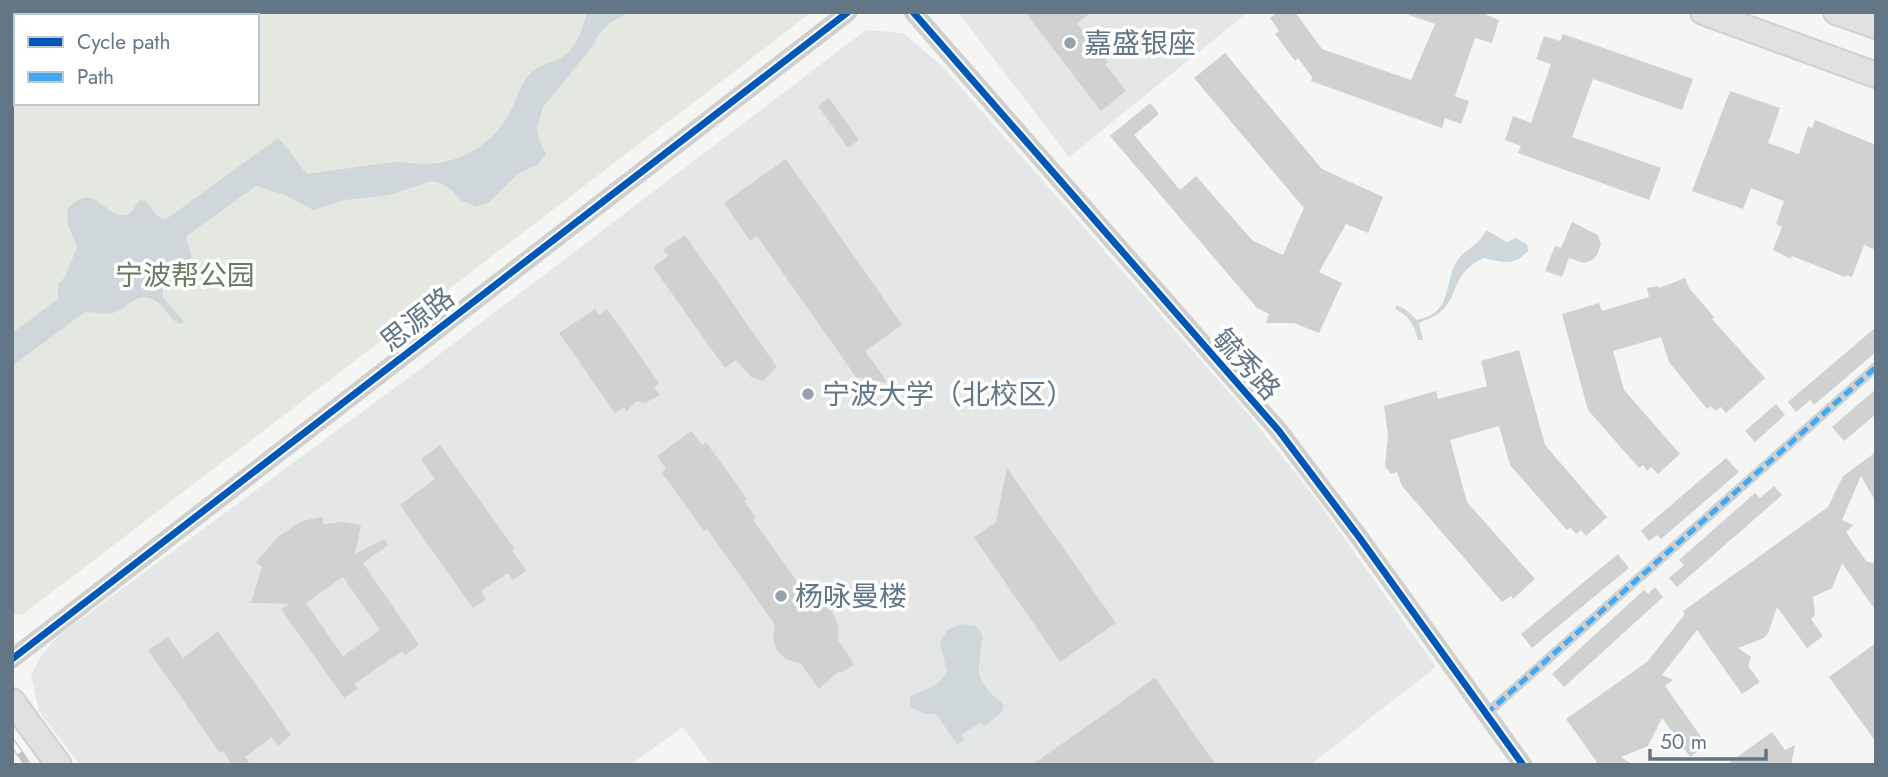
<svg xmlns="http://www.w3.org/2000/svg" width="1888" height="777" font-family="Jost,'Noto Sans SC',sans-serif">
  <rect width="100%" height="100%" fill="#f5f5f3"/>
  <g fill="#e5e7e6">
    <path d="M958 12H1248L1069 157Z"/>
    <path d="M866 30 903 33 941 65 1250 416 1320 504 1436 667 1310 765H711L683 727 630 765H80L39 711 31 675 41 656 58 636 415 373Z"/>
  </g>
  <path fill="#e4e8e1" d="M115 12H812L22 615 12 614V91L16 88V103H257V16H110Z"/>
  <g fill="#cfd7da">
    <path d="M587 12H629L610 23 599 34 592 47 543 107 537 128 539 140 546 155 537 165 518 174 489 202 477 207 460 200 453 191 441 183 431 181 389 195 345 200 313 210 285 195 256 186 188 235 186 239C190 252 196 261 187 273L171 276 162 281 163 297 184 322 180 324C168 319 164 303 152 299 134 292 127 310 112 313 104 315 93 312 85 312L12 366V333L58 299V284L65 277 77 247 68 225 67 210C96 175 108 227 130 213 133 211 136 204 140 200L146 201 156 215 165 220 278 138C289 148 297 163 307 174 337 170 367 165 397 162 406 162 414 164 423 164 453 164 479 152 498 130 514 113 516 90 529 75 537 66 547 64 557 60 576 51 582 31 587 12Z"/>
    <path d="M1486 230 1507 242 1516 238 1527 245 1528 251C1513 267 1502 262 1484 258 1449 274 1461 296 1439 313 1433 318 1425 320 1419 323L1423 340H1418C1414 325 1410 316 1395 309L1397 305 1405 309 1417 320C1426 318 1435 314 1440 307 1449 296 1448 275 1457 261 1466 248 1480 245 1486 230Z"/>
    <path d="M961 624 976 626 983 636C977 676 973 678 1004 705L1002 712 985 726 980 723 962 734 964 740 957 744 936 714H926L910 707V697C927 687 938 689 947 671L940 643 947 630Z"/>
  </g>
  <g fill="#d0d1d1" fill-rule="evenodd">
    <path d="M1025 12H1091L1077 24 1108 62 1105 64 1126 91 1101 111Z"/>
    <path d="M1278 12H1295L1322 49 1411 80 1435 24 1406 14V12H1480L1499 20 1492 43 1475 38 1455 96 1469 101 1461 124 1445 118 1442 128 1311 81 1312 77 1298 58 1295 61 1275 34 1279 31 1270 18Z"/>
    <path d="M1563 34 1693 79 1682 110 1593 79 1572 137 1661 168 1649 200 1518 153 1521 146 1505 140 1513 116 1531 123 1551 64 1536 59 1544 36 1560 41Z"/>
    <path d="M1225 53 1322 169 1383 197 1368 233 1346 224 1319 272 1342 283 1319 333 1294 323H1266L1269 314 1257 308 1110 136 1150 103 1159 114 1134 135 1180 190 1196 176 1253 241 1283 255 1304 208 1194 78Z"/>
    <path d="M1730 91 1780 108 1768 143 1799 154 1808 126 1812 128 1815 120 1876 145V250L1864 245 1852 277 1846 275 1845 277 1792 256 1791 259 1773 250 1782 227 1776 224 1784 201 1751 188 1743 209 1692 191Z"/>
    <path d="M829 98 859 140 848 148 818 106Z"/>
    <path d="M786 159 902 325 865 351 888 383 856 377 757 236 750 241 724 203Z"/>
    <path d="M1572 222 1598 235 1601 245 1597 255 1592 260 1584 263 1569 258 1562 277 1545 271 1555 246 1561 248Z"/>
    <path d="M685 235 777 367 763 381 751 377 736 360 725 368 653 267 668 256 663 250Z"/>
    <path d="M1685 278 1689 288 1714 317 1712 319 1765 378 1726 413 1721 407 1716 411 1711 406 1707 409 1669 362 1661 337 1613 351 1624 390 1680 454 1658 474 1651 467 1647 471 1643 465 1639 468 1588 410 1562 314 1599 303 1602 311 1649 297 1647 288 1658 286 1659 288Z"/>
    <path d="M595 309 599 315 607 309 659 383 654 387 660 395 645 403 636 401 627 411 624 407 615 413 559 333Z"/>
    <path d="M1876 327V352L1814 405 1810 400 1796 412 1788 402Z"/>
    <path d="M1519 350 1545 445 1607 517 1586 536 1581 530 1576 534 1570 527 1567 530 1510 465 1499 426 1450 440 1467 502 1535 579 1513 599 1511 596 1502 602 1402 486 1397 472 1391 474 1385 466 1388 436 1384 406 1436 391 1438 399 1487 386 1481 361Z"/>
    <path d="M1876 389V414L1844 441 1832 427Z"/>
    <path d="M1776 404 1785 415 1755 442 1745 431Z"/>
    <path d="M691 431 702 445 706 442 747 499 744 501 756 517 753 520 811 601 824 605 833 613 838 625V640L854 664 841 673 839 671 819 689 801 664 786 659 777 651 773 639 775 625 707 529 704 531 662 473 666 469 657 456Z"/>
    <path d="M440 445 514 548 512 550 526 571 513 580 508 573 481 591 486 599 473 608 400 505 435 479 421 459Z"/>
    <path d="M1876 452V502L1861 476 1842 520 1853 525 1846 532 1866 561 1876 564V611L1842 563 1832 588 1813 597 1815 615 1811 619 1823 636 1807 648 1777 607 1768 633 1764 638 1738 648 1751 657 1748 666 1760 682 1742 694 1697 630 1662 675 1673 680 1665 686 1707 745 1690 757 1662 718 1648 746 1621 757 1633 765H1599L1566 719 1647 662 1685 614 1683 611 1828 507 1843 476Z"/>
    <path d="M1726 458 1739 472 1661 539 1657 535 1649 541 1641 531Z"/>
    <path d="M1007 468 1116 623 1060 662 974 537 996 522Z"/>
    <path d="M1774 486 1782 495 1677 587 1669 578 1684 565 1679 560 1755 493 1760 498Z"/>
    <path d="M322 517 324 524 342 522 361 525 355 554 384 539 388 545 363 563 419 645 405 655 402 651 354 684 358 688 344 698 281 609 290 604 251 603 262 567 256 562 279 536 302 521ZM343 577 380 630 343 656 306 603Z"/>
    <path d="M1618 554 1629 568 1532 648 1521 634Z"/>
    <path d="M1655 587 1663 597 1564 687 1552 674 1644 590 1648 594Z"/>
    <path d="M218 631 291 735 278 746 272 737 245 757 251 765H232L223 751 220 753 148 650 168 637 183 658Z"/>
    <path d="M1876 643V742L1829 677Z"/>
    <path d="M1155 678 1216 765H1032Z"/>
    <path d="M1772 732 1785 750 1795 745 1791 765H1726Z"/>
  </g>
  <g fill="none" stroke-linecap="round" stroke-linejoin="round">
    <defs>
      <g id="primary">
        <path d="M1703 12 1876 75"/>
        <path d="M1836 12 1876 26"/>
        <path d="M12 701 59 765"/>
      </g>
    </defs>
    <use href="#primary" stroke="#d0d2d2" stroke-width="28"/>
    <path stroke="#ced0d0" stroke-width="10" d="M1486 714 1876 367"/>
    <g stroke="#ced0d0" stroke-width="19">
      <path d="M913 12 1279 431 1359 537 1523 765"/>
      <path d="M79 16 84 12"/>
      <path d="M12 65 16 62"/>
      <path d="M12 659 848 12"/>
    </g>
    <use href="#primary" stroke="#e1e1e2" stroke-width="24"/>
    <defs>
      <path id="rail" d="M12 742 28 765"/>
    </defs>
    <use href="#rail" stroke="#c4c5c6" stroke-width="7"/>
    <use href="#rail" stroke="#fff" stroke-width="4.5" stroke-dasharray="13" stroke-linecap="butt"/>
    <path stroke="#3fa9f5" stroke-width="5" stroke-dasharray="10 5" stroke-linecap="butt" d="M1486 714 1876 367"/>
    <defs>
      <g id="cycleway">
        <path d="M913 12 1279 431 1359 537 1523 765"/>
        <path d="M12 659 848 12"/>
      </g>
    </defs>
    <use href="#cycleway" stroke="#fff" stroke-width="11"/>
    <use href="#cycleway" stroke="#0057b8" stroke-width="7"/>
  </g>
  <g fill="#96a2ac" stroke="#fff" stroke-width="2.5">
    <circle cx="1070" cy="43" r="7"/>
    <circle cx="808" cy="394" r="7"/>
    <circle cx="781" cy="596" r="7"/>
  </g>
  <g text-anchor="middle" stroke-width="7" stroke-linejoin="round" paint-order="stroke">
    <g font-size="28" fill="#637685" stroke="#fff" text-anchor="start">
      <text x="1084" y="53">嘉盛银座</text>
      <text x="822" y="404">宁波大学（北校区）</text>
      <text x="795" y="606">杨咏曼楼</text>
    </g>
    <g font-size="28" fill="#677c62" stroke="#fff">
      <text x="185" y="285">宁波帮公园</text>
    </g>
    <g font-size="28" fill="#637685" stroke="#fff">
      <text transform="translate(417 319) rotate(-38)" y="10">思源路</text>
      <text transform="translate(1247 364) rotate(48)" y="10">毓秀路</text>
    </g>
  </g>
  <rect width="1888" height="777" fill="none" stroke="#637685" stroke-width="28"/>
  <rect x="14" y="14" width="245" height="91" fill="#ffffff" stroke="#c1c8ce" stroke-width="2"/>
  <rect x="28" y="37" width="35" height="10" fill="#0057b8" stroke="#c1c8ce" stroke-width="2"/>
  <text x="77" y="49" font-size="21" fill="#637685">Cycle path</text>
  <rect x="28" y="72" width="35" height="10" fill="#3fa9f5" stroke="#c1c8ce" stroke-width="2"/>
  <text x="77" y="84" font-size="21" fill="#637685">Path</text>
  <path d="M1650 749v10h116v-10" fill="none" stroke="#637685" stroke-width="3.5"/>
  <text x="1660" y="749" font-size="21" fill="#637685" stroke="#ffffff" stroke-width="5" paint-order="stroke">50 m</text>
</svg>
